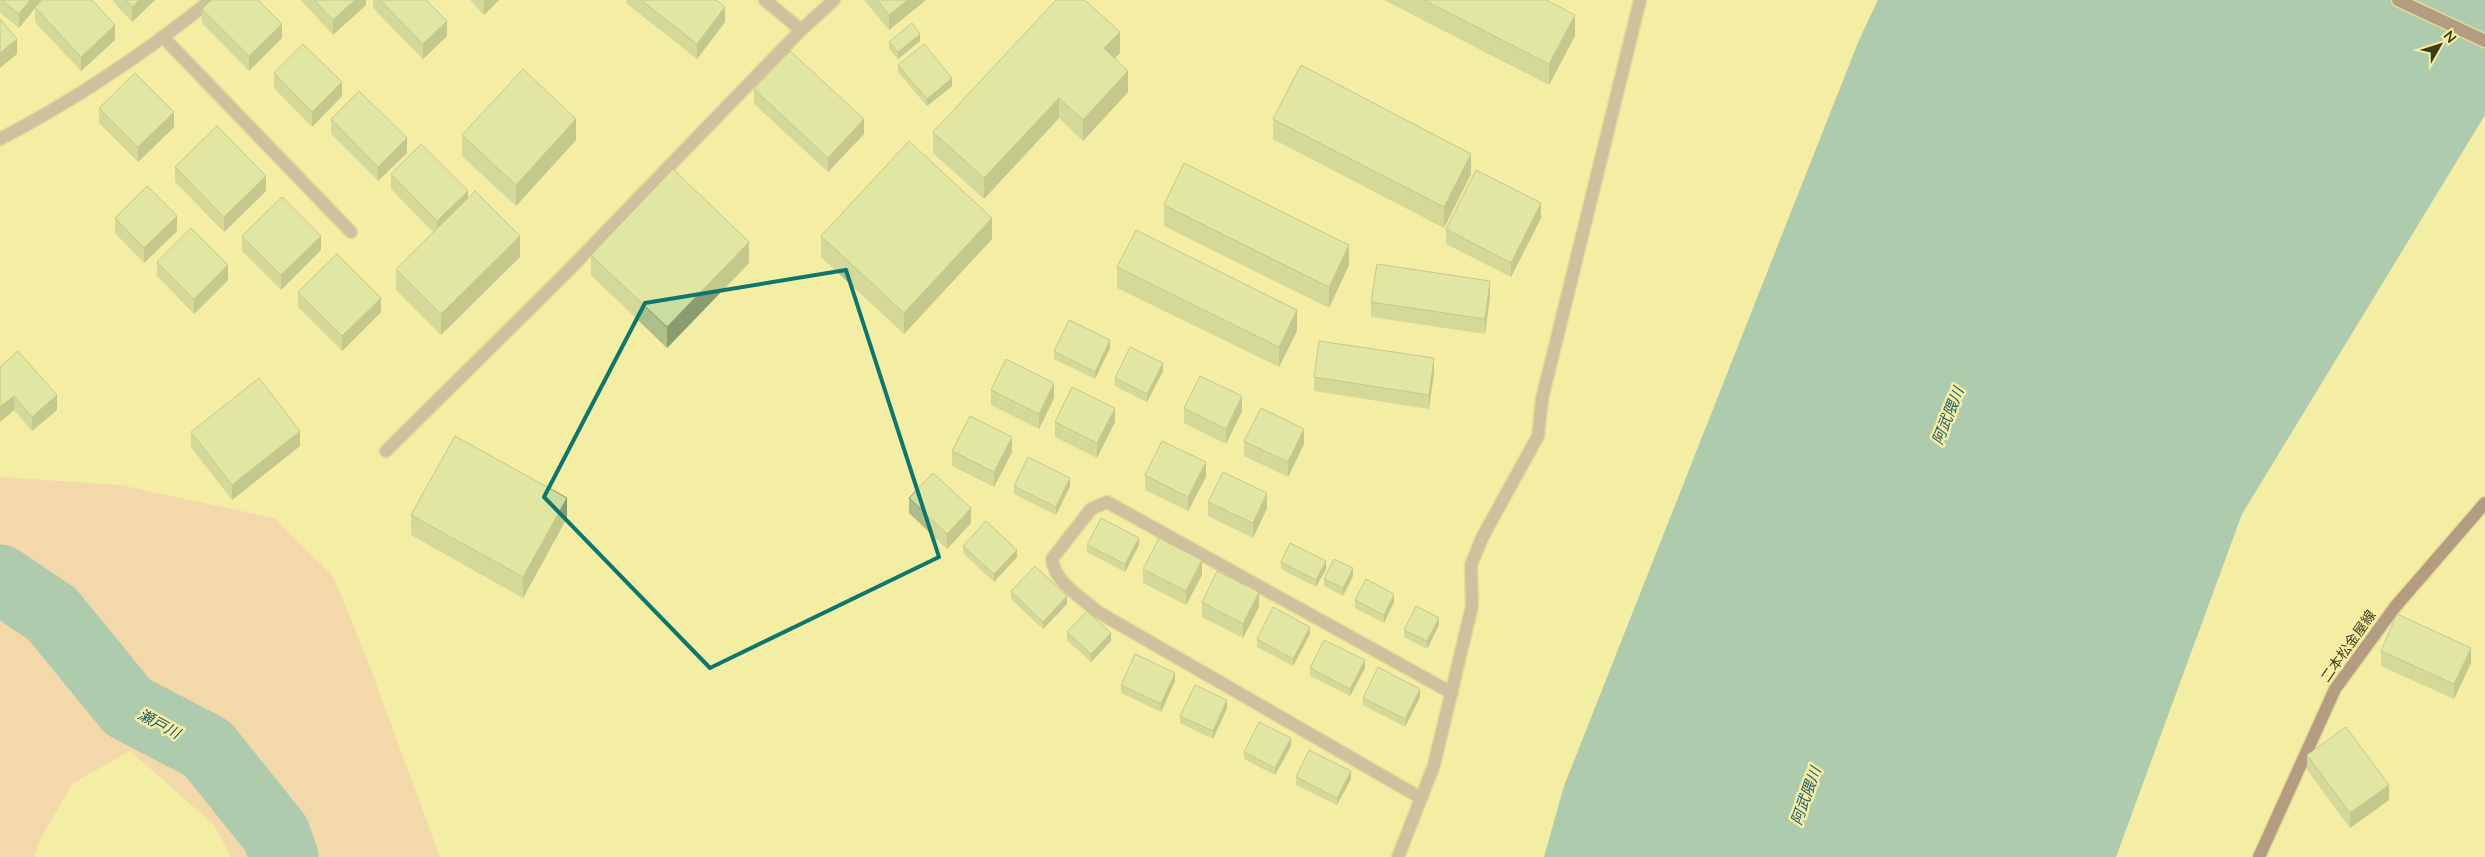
<svg xmlns="http://www.w3.org/2000/svg" width="2485" height="857" font-family="Lato,'Noto Sans JP',sans-serif">
  <rect width="100%" height="100%" fill="#f4eda4"/>
  <path fill="#f1c2af" d="M0 477 120 485 274 518 333 576 366 656 440 857H231L214 825 130 751 73 783 41 838 34 857H0Z"/>
  <path fill="#5aa2bb" d="M1878 0H2485V115L2242 514 2116 857H1544L1564 786 1859 40Z"/>
  <g fill="none" stroke-linecap="round" stroke-linejoin="round">
    <path stroke="#5aa2bb" stroke-width="69" d="M0 579 52 614 128 707 207 748 276 834 284 857"/>
    <defs>
      <g id="minor">
        <path d="M765 0 801 30"/>
        <path d="M164 38 351 232"/>
        <path d="M0 139C75 100 145 53 211 0"/>
        <path d="M386 451 565 274 801 30 834 0"/>
        <path d="M1421 798 1098 612C1082 598 1054 582 1052 559L1091 509 1107 502 1452 693"/>
        <path d="M1398 857 1434 765 1472 606 1471 565 1482 538 1538 436 1542 399 1640 0"/>
      </g>
      <g id="major">
        <path d="M2398 0 2485 41"/>
        <path d="M2259 857 2335 689 2395 607 2485 503"/>
      </g>
    </defs>
    <use href="#minor" stroke="#d0ca89" stroke-width="15"/>
    <use href="#major" stroke="#d0ca89" stroke-width="15"/>
    <use href="#minor" stroke="#a38998" stroke-width="12"/>
    <use href="#major" stroke="#653b55" stroke-width="12"/>
  </g>
  <g fill="#adbe8b">
    <path d="M0 0H41V1L38 4 115 40 81 71 35 22V8L19 28 0 13Z"/>
    <path d="M112 0H155L132 22Z"/>
    <path d="M301 0H366V5L333 35Z"/>
    <path d="M373 0H426L447 36 423 59 373 8Z"/>
    <path d="M470 0H499L484 15Z"/>
    <path d="M626 0H716L725 22 697 59 626 3Z"/>
    <path d="M864 0H926L889 30Z"/>
    <path d="M1384 0H1546L1575 36 1549 85Z"/>
    <path d="M202 9 282 38 249 71 202 23Z"/>
    <path d="M920 41 898 59 889 49V42Z"/>
    <path d="M1120 53 1115 58 1128 92 1083 141 1059 118 984 199 933 153V132Z"/>
    <path d="M898 65 952 86 927 106 898 72Z"/>
    <path d="M274 73 342 96 312 127 274 88Z"/>
    <path d="M754 89 864 134 828 172 754 104Z"/>
    <path d="M99 108 174 127 138 162 99 123Z"/>
    <path d="M331 119 407 153 378 181 331 134Z"/>
    <path d="M1273 119 1471 174 1444 228 1273 139Z"/>
    <path d="M462 135 576 140 516 206 462 156Z"/>
    <path d="M175 167 266 191 224 232 175 182Z"/>
    <path d="M391 174 468 198 520 257 441 335 396 290V269L433 232 391 189Z"/>
    <path d="M1164 205 1349 265 1329 308 1164 226Z"/>
    <path d="M115 218 177 231 144 263 115 233Z"/>
    <path d="M1541 218 1511 277 1446 244V229Z"/>
    <path d="M242 236 321 250 281 290 242 251Z"/>
    <path d="M821 236 992 239 904 334 821 257Z"/>
    <path d="M591 255 749 263 667 348 591 275Z"/>
    <path d="M157 262 228 280 194 314 157 276Z"/>
    <path d="M1117 267 1297 331 1279 367 1117 288Z"/>
    <path d="M298 292 381 312 342 351 298 307Z"/>
    <path d="M1490 296 1485 334 1371 317V302Z"/>
    <path d="M1110 348 1095 379 1054 359V351Z"/>
    <path d="M18 351 57 410 32 431 14 410 0 422Z"/>
    <path d="M1163 371 1147 402 1115 386V378Z"/>
    <path d="M1434 373 1429 409 1314 391V377Z"/>
    <path d="M991 390 1054 398 1039 429 991 405Z"/>
    <path d="M1184 408 1242 411 1226 444 1184 423Z"/>
    <path d="M1055 422H1115L1097 458 1055 437Z"/>
    <path d="M191 432 300 446 232 500 191 447Z"/>
    <path d="M1244 441 1304 444 1288 477 1244 456Z"/>
    <path d="M952 451 1012 452 994 487 952 466Z"/>
    <path d="M1145 475 1206 477 1188 511 1145 490Z"/>
    <path d="M1014 486H1070L1056 515 1014 494Z"/>
    <path d="M909 498 971 523 947 549 909 513Z"/>
    <path d="M1208 502 1267 508 1253 538 1208 516Z"/>
    <path d="M411 515 567 518 523 598 411 535Z"/>
    <path d="M1087 545H1139L1125 572 1087 552Z"/>
    <path d="M963 546 1017 557 994 582 963 553Z"/>
    <path d="M1281 562 1326 569 1316 587 1281 569Z"/>
    <path d="M1143 569 1202 575 1186 605 1143 583Z"/>
    <path d="M1353 576 1343 596 1324 586V579Z"/>
    <path d="M1011 591 1067 604 1043 629 1011 599Z"/>
    <path d="M1355 600 1394 602 1384 623 1355 608Z"/>
    <path d="M1202 602 1259 607 1243 638 1202 617Z"/>
    <path d="M1439 625 1427 649 1404 637V630Z"/>
    <path d="M1067 632 1111 641 1091 662 1067 640Z"/>
    <path d="M1310 634 1293 666 1257 647V639Z"/>
    <path d="M2381 651 2471 663 2454 699 2381 666Z"/>
    <path d="M1310 668H1365L1350 696 1310 676Z"/>
    <path d="M1175 681 1161 712 1121 693V685Z"/>
    <path d="M1420 697 1405 727 1363 705V698Z"/>
    <path d="M1227 708 1213 739 1180 723V716Z"/>
    <path d="M1291 746 1275 775 1244 759V752Z"/>
    <path d="M2307 755 2389 800 2350 828 2307 770Z"/>
    <path d="M1296 777 1351 779 1337 805 1296 785Z"/>
  </g>
  <g fill="#8d9b71">
    <path d="M30 0H41V1L19 28V14Z"/>
    <path d="M140 0H155L132 22V7Z"/>
    <path d="M355 0H366V5L333 35V20Z"/>
    <path d="M484 0H499L484 15Z"/>
    <path d="M908 0H926L889 30V15Z"/>
    <path d="M725 7V22L697 59V44Z"/>
    <path d="M1575 15V36L1549 85V64Z"/>
    <path d="M447 21V36L423 59V44Z"/>
    <path d="M282 24V38L249 71V56Z"/>
    <path d="M115 25V40L81 71V57Z"/>
    <path d="M1120 32V53L1104 69V48Z"/>
    <path d="M920 34V41L898 59V52Z"/>
    <path d="M17 39V54L0 68V53Z"/>
    <path d="M1128 71V92L1083 141V120Z"/>
    <path d="M952 78V86L927 106V99Z"/>
    <path d="M342 82V96L312 127V112Z"/>
    <path d="M1059 98V118L984 199V178Z"/>
    <path d="M174 112V127L138 162V147Z"/>
    <path d="M576 119V140L516 206V185Z"/>
    <path d="M864 119V134L828 172V158Z"/>
    <path d="M407 138V153L378 181V167Z"/>
    <path d="M1471 154V174L1444 228V207Z"/>
    <path d="M266 176V191L224 232V217Z"/>
    <path d="M468 191V206L437 236V221Z"/>
    <path d="M1541 203V218L1511 277V263Z"/>
    <path d="M177 216V231L144 263V248Z"/>
    <path d="M992 218V239L904 334V313Z"/>
    <path d="M321 236V250L281 290V275Z"/>
    <path d="M520 236V257L441 335V314Z"/>
    <path d="M749 242V263L667 348V327Z"/>
    <path d="M1349 245V265L1329 308V287Z"/>
    <path d="M228 265V280L194 314V299Z"/>
    <path d="M1490 281V296L1485 334V319Z"/>
    <path d="M381 298V312L342 351V336Z"/>
    <path d="M1297 310V331L1279 367V347Z"/>
    <path d="M1110 340V348L1095 379V372Z"/>
    <path d="M1434 358V373L1429 409V395Z"/>
    <path d="M1163 363V371L1147 402V394Z"/>
    <path d="M1054 383V398L1039 429V414Z"/>
    <path d="M57 395V410L32 431V417Z"/>
    <path d="M14 396V410L0 422V407Z"/>
    <path d="M1242 396V411L1226 444V429Z"/>
    <path d="M1115 408V422L1097 458V443Z"/>
    <path d="M1304 429V444L1288 477V462Z"/>
    <path d="M300 431V446L232 500V485Z"/>
    <path d="M1012 437V452L994 487V472Z"/>
    <path d="M1206 462V477L1188 511V497Z"/>
    <path d="M1070 478V486L1056 515V507Z"/>
    <path d="M1267 493V508L1253 538V523Z"/>
    <path d="M567 498V518L523 598V577Z"/>
    <path d="M971 508V523L947 549V534Z"/>
    <path d="M1139 538V545L1125 572V564Z"/>
    <path d="M1017 550V557L994 582V574Z"/>
    <path d="M1202 560V575L1186 605V591Z"/>
    <path d="M1326 561V569L1316 587V580Z"/>
    <path d="M1353 568V576L1343 596V588Z"/>
    <path d="M1259 592V607L1243 638V624Z"/>
    <path d="M1394 594V602L1384 623V615Z"/>
    <path d="M1067 596V604L1043 629V622Z"/>
    <path d="M1439 618V625L1427 649V641Z"/>
    <path d="M1310 627V634L1293 666V659Z"/>
    <path d="M1111 633V641L1091 662V654Z"/>
    <path d="M2471 648V663L2454 699V684Z"/>
    <path d="M1365 660V668L1350 696V689Z"/>
    <path d="M1175 673V681L1161 712V704Z"/>
    <path d="M1420 689V697L1405 727V719Z"/>
    <path d="M1227 700V708L1213 739V731Z"/>
    <path d="M1291 738V746L1275 775V768Z"/>
    <path d="M1351 771V779L1337 805V798Z"/>
    <path d="M2389 785V800L2350 828V813Z"/>
  </g>
  <g fill="#c9dda2" stroke="#8d9b71">
    <path d="M2 0H30L19 14Z"/>
    <path d="M43 0H92L115 25 81 57 35 7Z"/>
    <path d="M126 0H140L132 7Z"/>
    <path d="M211 0H258L282 24 249 56 202 9Z"/>
    <path d="M314 0H355L333 20Z"/>
    <path d="M380 0H426L447 21 423 44Z"/>
    <path d="M641 0H716L725 7 697 44Z"/>
    <path d="M877 0H908L889 15Z"/>
    <path d="M1056 0H1085L1120 32 1104 48 1128 71 1083 120 1059 98 984 178 933 132Z"/>
    <path d="M1424 0H1546L1575 15 1549 64Z"/>
    <path d="M0 19 17 39 0 53Z"/>
    <path d="M912 23 920 34 898 52 889 42Z"/>
    <path d="M303 44 342 82 312 112 274 73Z"/>
    <path d="M924 44 952 78 927 99 898 65Z"/>
    <path d="M790 51 864 119 828 158 754 89Z"/>
    <path d="M1301 65 1471 154 1444 207 1273 119Z"/>
    <path d="M523 69 576 119 516 185 462 135Z"/>
    <path d="M135 73 174 112 138 147 99 108Z"/>
    <path d="M359 91 407 138 378 167 331 119Z"/>
    <path d="M217 126 266 176 224 217 175 167Z"/>
    <path d="M909 141 992 218 904 313 821 236Z"/>
    <path d="M421 144 468 191 437 221 391 174Z"/>
    <path d="M1184 163 1349 245 1329 287 1164 205Z"/>
    <path d="M673 169 749 242 667 327 591 255Z"/>
    <path d="M1476 170 1541 203 1511 263 1446 229Z"/>
    <path d="M147 186 177 216 144 248 115 218Z"/>
    <path d="M475 191 520 236 441 314 396 269Z"/>
    <path d="M282 197 321 236 281 275 242 236Z"/>
    <path d="M191 228 228 265 194 299 157 262Z"/>
    <path d="M1136 230 1297 310 1279 347 1117 267Z"/>
    <path d="M337 254 381 298 342 336 298 292Z"/>
    <path d="M1377 264 1490 281 1485 319 1371 302Z"/>
    <path d="M1069 320 1110 340 1095 372 1054 351Z"/>
    <path d="M1319 341 1434 358 1429 395 1314 377Z"/>
    <path d="M1130 347 1163 363 1147 394 1115 378Z"/>
    <path d="M18 351 57 395 32 417 14 396 0 407V367Z"/>
    <path d="M1006 359 1054 383 1039 414 991 390Z"/>
    <path d="M1200 376 1242 396 1226 429 1184 408Z"/>
    <path d="M259 378 300 431 232 485 191 432Z"/>
    <path d="M1072 387 1115 408 1097 443 1055 422Z"/>
    <path d="M1261 408 1304 429 1288 462 1244 441Z"/>
    <path d="M970 416 1012 437 994 472 952 451Z"/>
    <path d="M455 436 567 498 523 577 411 515Z"/>
    <path d="M1162 441 1206 462 1188 497 1145 475Z"/>
    <path d="M1028 457 1070 478 1056 507 1014 486Z"/>
    <path d="M1223 472 1267 493 1253 523 1208 502Z"/>
    <path d="M933 473 971 508 947 534 909 498Z"/>
    <path d="M1101 518 1139 538 1125 564 1087 545Z"/>
    <path d="M986 521 1017 550 994 574 963 546Z"/>
    <path d="M1159 538 1202 560 1186 591 1143 569Z"/>
    <path d="M1290 543 1326 561 1316 580 1281 562Z"/>
    <path d="M1334 559 1353 568 1343 588 1324 579Z"/>
    <path d="M1035 566 1067 596 1043 622 1011 591Z"/>
    <path d="M1217 571 1259 592 1243 624 1202 602Z"/>
    <path d="M1366 579 1394 594 1384 615 1355 600Z"/>
    <path d="M1416 606 1439 618 1427 641 1404 630Z"/>
    <path d="M1273 607 1310 627 1293 659 1257 639Z"/>
    <path d="M1087 611 1111 633 1091 654 1067 632Z"/>
    <path d="M2397 614 2471 648 2454 684 2381 651Z"/>
    <path d="M1324 640 1365 660 1350 689 1310 668Z"/>
    <path d="M1135 654 1175 673 1161 704 1121 685Z"/>
    <path d="M1378 667 1420 689 1405 719 1363 698Z"/>
    <path d="M1195 685 1227 700 1213 731 1180 716Z"/>
    <path d="M1259 722 1291 738 1275 768 1244 752Z"/>
    <path d="M2346 727 2389 785 2350 813 2307 755Z"/>
    <path d="M1309 750 1351 771 1337 798 1296 777Z"/>
  </g>
  <path d="M0 0H2485V857H0ZM846 270 939 557 710 668 544 497 645 303Z" fill="#f4eda4" fill-opacity=".55" fill-rule="evenodd"/>
  <path fill="none" stroke="#0f766e" stroke-width="4" stroke-linejoin="round" d="M846 270 939 557 710 668 544 497 645 303Z"/>
  <g text-anchor="middle" stroke-width="5" stroke-linejoin="round" paint-order="stroke">
    <g font-size="14" fill="#3f3c1e" stroke="#f4eda4">
      <text transform="translate(2348 646) rotate(-55)" y="5">二本松金屋線</text>
    </g>
    <g font-size="15" font-style="italic" fill="#1e596c" stroke="#f4eda4">
      <text transform="translate(1948 416) rotate(-68)" y="5">阿武隈川</text>
      <text transform="translate(159 724) rotate(28)" y="5">瀬戸川</text>
      <text transform="translate(1806 796) rotate(-70)" y="5">阿武隈川</text>
    </g>
  </g>
  <g transform="translate(2440 45) rotate(51)" stroke="#f4eda4" stroke-width="4" paint-order="stroke">
  <path d="M0-4L9 19L0 12L-9 19Z" fill="#3f3c1e"/>
  <text y="-8" font-size="14" font-weight="bold" text-anchor="middle" fill="#3f3c1e">N</text>
  </g>
</svg>
